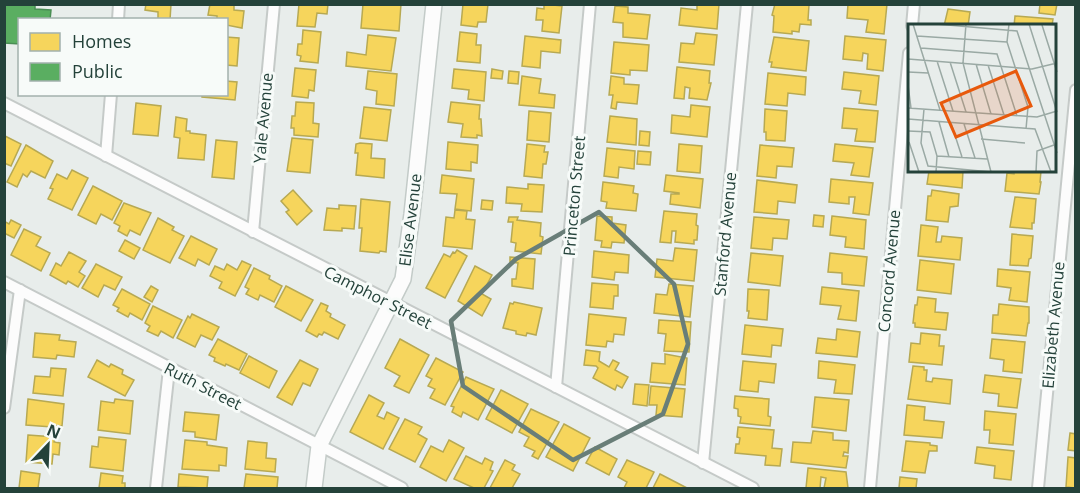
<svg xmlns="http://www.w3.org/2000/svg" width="1080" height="493" font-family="'Open Sans',sans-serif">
  <rect width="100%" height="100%" fill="#e8edeb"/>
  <g fill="#f6d55c" stroke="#b7a952" stroke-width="1.5">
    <path d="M146 4H171L170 20H158V12L145 10Z"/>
    <path d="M210 4H234V10L244 11 242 28 226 25V20H217V16L208 15Z"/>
    <path d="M299 4H328L327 14 317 13 315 27 297 26Z"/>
    <path d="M363 4H401L399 31 361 28Z"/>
    <path d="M463 4H488L486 22H478L477 27 461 25Z"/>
    <path d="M544 4 562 6 559 33 542 31 543 20H536L537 8 544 9Z"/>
    <path d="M697 4H719L717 29 679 25 681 8 697 10Z"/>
    <path d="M775 4 809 5 808 20H811V25L800 24 799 32 792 31V34L773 32 774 16 772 15Z"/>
    <path d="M848 4H887L884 34 866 32 868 20 847 18Z"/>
    <path d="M1040 4H1057L1055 15 1039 13Z"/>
    <path d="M615 6 628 7V13L650 15 647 39 623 37V23L613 22Z"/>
    <path d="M948 9 970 12 968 26H944Z"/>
    <path d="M1015 16 1053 19 1052 26H1014Z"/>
    <path d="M303 30 321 32 318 63 300 61 301 56 297 55 298 44H302Z"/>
    <path d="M460 32 477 34 476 45H481L480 63 457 61Z"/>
    <path d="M696 33 717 35 714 65 679 62 681 43 694 44Z"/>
    <path d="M368 35 396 38 391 71 346 66 347 52 366 55Z"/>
    <path d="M525 36 561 40 560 53 541 51 540 68 522 66Z"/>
    <path d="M845 36 886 40 883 71 867 69 868 54 863 53 862 61 843 59Z"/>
    <path d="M226 37 239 38 237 66 226 65Z"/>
    <path d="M774 37 809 41 806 71 771 67 772 62H769Z"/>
    <path d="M614 42 649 45 647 71 630 70V75L611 73Z"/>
    <path d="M677 67 710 71 709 83H711L707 100 689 98 690 88 685 87 684 99 674 98Z"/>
    <path d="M295 68 316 70 314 91 309 90 308 98 292 96Z"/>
    <path d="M454 69 486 72 484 101 468 99 469 90 452 88Z"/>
    <path d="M492 69 503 71 502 79 491 78Z"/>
    <path d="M368 71 397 74 394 106 376 104 377 91 366 89Z"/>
    <path d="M509 71 519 72 518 84 508 83Z"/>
    <path d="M844 72 879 76 876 105 859 103 861 91 842 89Z"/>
    <path d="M768 73 806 77 805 95 788 93 787 106 765 104Z"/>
    <path d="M522 76 541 79 539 93 555 95 554 108 519 105Z"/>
    <path d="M611 76 624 78V84L639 85 637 104 617 102 616 109 611 108 613 95H609Z"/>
    <path d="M226 81 237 82 235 100 202 97V94H226Z"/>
    <path d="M296 102 314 103 313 123 319 124 318 137 294 135V128H291L292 116H295Z"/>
    <path d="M451 102 480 105 479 119H481L482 136 477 135V138L461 137 463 124 448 122Z"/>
    <path d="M136 103 161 106 158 136 133 134Z"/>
    <path d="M691 105 710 107 707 137 671 133 672 115 690 117Z"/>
    <path d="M364 107 391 110 387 141 360 138Z"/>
    <path d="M844 108 878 111 875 142 855 141 857 129 842 128Z"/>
    <path d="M765 109 787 111 785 141 766 140V132H764Z"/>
    <path d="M529 111 551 113 549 142 527 140Z"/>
    <path d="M610 116 637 119 636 145 607 142Z"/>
    <path d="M176 117 187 119 186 131H190V133L206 135 204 160 178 158 180 138 174 137Z"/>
    <path d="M640 131 650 132 649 146 639 145Z"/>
    <path d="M5 136 21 144 11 166 4 163Z"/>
    <path d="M292 138 313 140 310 173 287 171Z"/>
    <path d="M216 140 237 142 234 179 212 177Z"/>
    <path d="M448 142 478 145 477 163 471 162V171L446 169Z"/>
    <path d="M360 143 372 144 371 158 385 159 384 178 356 175 358 153H355L356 144Z"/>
    <path d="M527 144 545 146 544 152H548L546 164H543L542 178 524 176Z"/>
    <path d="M679 144 702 146 700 173 677 171Z"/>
    <path d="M835 144 873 148 869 177 851 175 854 163 833 161Z"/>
    <path d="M26 145 53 161 45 178 31 171 27 177 23 174 17 187 7 182Z"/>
    <path d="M760 145 794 148 792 167 777 166 776 178 757 176Z"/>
    <path d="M607 148 635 151 634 169 619 167 618 178 604 176Z"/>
    <path d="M638 151 651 152 650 165 637 164Z"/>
    <path d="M72 170 88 178 72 210 48 199 53 189 50 188 57 174 67 179Z"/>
    <path d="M929 171H963L962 188 927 184Z"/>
    <path d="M1014 171H1041L1040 182H1041L1039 194 1005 191 1007 173 1014 174Z"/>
    <path d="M442 175 474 179 471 211 455 209 457 194 440 193Z"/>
    <path d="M666 175 703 179 700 208 670 204 671 194H679V193L664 191Z"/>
    <path d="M831 179 873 183 869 215 853 213 855 197H849V204L829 202Z"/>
    <path d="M757 180 797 185 795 203 778 201 777 214 754 212Z"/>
    <path d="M603 182 634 186 633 193 638 194 636 211 606 208 607 202 601 201Z"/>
    <path d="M528 184 544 185 542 212 521 211 522 204 506 203 507 187 528 189Z"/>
    <path d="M93 186 122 201 112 220 101 214 96 224 78 215Z"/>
    <path d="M293 190 312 211 297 225 286 212 289 210 281 201Z"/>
    <path d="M932 190 959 194 958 206 950 207 948 222 926 220 928 196H931Z"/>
    <path d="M1015 197 1036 199 1034 223H1032V229L1010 227Z"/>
    <path d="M361 199 390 202 386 252 380 251 379 253 360 251 362 228H359Z"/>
    <path d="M482 200 493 201 492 210 481 209Z"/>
    <path d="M124 203 151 213 140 235 130 230 127 236 118 231 120 226 114 223Z"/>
    <path d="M339 205 356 206 354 229 342 228V231L324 230 327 208 339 209Z"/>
    <path d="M455 210 467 211 466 219 475 220 472 249 443 246 446 217 454 218Z"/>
    <path d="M664 211 697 214 696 225 698 226 697 240H694V244L675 242 676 231H672L671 243 660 242Z"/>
    <path d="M814 215 824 216 823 227 813 226Z"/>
    <path d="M597 216 612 217V223L626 225 624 243 612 242 611 248 601 247 602 241 595 240Z"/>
    <path d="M832 216 866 220 864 249 845 247 846 237 830 235Z"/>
    <path d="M509 217H518L517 220 541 223 540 236 543 237 541 254 515 251 516 243 511 242 513 222H508Z"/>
    <path d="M754 217 789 220 787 239 773 238 772 250 751 248Z"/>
    <path d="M158 218 174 227 172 230 184 236 170 263 143 250Z"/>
    <path d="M11 220 21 225 14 238 4 233V221L9 224Z"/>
    <path d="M921 225 938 227 936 242H941L942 236 962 238 960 260 918 256Z"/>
    <path d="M24 229 41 237 36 246 50 253 41 271 11 255Z"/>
    <path d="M1012 234 1033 236 1031 258 1029 259 1028 266 1010 265Z"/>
    <path d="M191 236 217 249 209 265 198 259 195 266 179 258Z"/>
    <path d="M125 240 140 248 134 259 119 251Z"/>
    <path d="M675 248 697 250 694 281 655 277 657 259 673 261Z"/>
    <path d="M457 250 467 256 445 298 426 288 444 254 450 257 453 252 455 253Z"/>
    <path d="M594 251 629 255 628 273 615 272 614 280 592 277Z"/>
    <path d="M69 252 86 261 79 272 85 276 78 287 68 281 66 284 50 275 56 263 61 266Z"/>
    <path d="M751 253 783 256 780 286 748 282Z"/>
    <path d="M830 253 867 257 864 286 842 284V273L828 272Z"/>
    <path d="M510 257 535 259 533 289 512 286V279H516L518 263 510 262Z"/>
    <path d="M920 260 954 264 951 294 917 290Z"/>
    <path d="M242 261 251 265 235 296 219 288 222 282 210 276 215 266 224 270 227 264 237 270Z"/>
    <path d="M96 264 122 277 115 290 104 285 98 297 82 288Z"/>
    <path d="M475 266 492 275 482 294 491 299 482 316 458 301Z"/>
    <path d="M254 268 270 276 269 279 282 286 274 302 260 295 258 300 246 294 249 289 245 287Z"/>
    <path d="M998 269 1030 272 1027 302 1009 300 1011 288 997 286Z"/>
    <path d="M592 283 618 285V296H614L613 309 590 307Z"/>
    <path d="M669 284 693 286 690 317 654 313 656 294 667 295Z"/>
    <path d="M151 286 158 290 152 302 144 297Z"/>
    <path d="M286 286 313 300 301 321 275 307Z"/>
    <path d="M822 287 859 291 856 321 838 319 841 306 820 304Z"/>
    <path d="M122 289 150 304 142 320 130 313 128 317 117 311 119 308 113 305Z"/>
    <path d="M748 289 769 290 767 320 748 318 749 311H747Z"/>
    <path d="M918 297 936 299 935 312 948 313 946 330 915 327V323H913L915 305H917Z"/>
    <path d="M514 302 542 308 536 335 527 333 526 336 516 334V331L503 328 510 303 513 304Z"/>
    <path d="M321 303 328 306 326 311 331 314 330 317 345 325 338 339 324 332 322 335 319 334 317 337 306 331Z"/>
    <path d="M999 304 1029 307V323H1028L1026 336 992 333 993 315H998Z"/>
    <path d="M153 306 182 320 173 338 161 331 158 336 147 331 150 326 145 323Z"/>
    <path d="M192 314 219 327 212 340 201 335 195 347 177 338 188 316 190 318Z"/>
    <path d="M589 314 626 318 624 335 614 334 613 342 607 341 606 347 586 345Z"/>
    <path d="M659 320 691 322 689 352 664 351 666 334 658 333Z"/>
    <path d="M745 325 783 329 781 346 772 345 771 357 742 354Z"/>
    <path d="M837 329 860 332 857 357 816 353 818 338 836 340Z"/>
    <path d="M35 333 60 335 59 340 76 342 74 357 57 355 56 359 33 357Z"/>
    <path d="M921 333 940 335 939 346H944L942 365 909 362 911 343 920 344Z"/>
    <path d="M218 339 247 354 239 370 226 364 225 366 214 361 215 358 209 355Z"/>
    <path d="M400 339 429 355 409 393 394 386 400 376 385 368Z"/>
    <path d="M992 339 1025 342 1022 373 1003 371 1004 360 990 358Z"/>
    <path d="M586 350 600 352 599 361 609 367 613 360 619 363 615 370 628 377 622 388 617 385 615 390 593 378 598 368 596 366 584 365Z"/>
    <path d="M665 354 687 358 685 385 650 382 652 363 665 364Z"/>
    <path d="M249 356 277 371 269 388 240 373Z"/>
    <path d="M436 358 463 372 445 405 430 398 435 389 428 386 432 379 426 376Z"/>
    <path d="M97 360 109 367 111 364 123 370 122 374 134 380 125 396 88 377Z"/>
    <path d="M300 360 318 369 310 386 303 383 292 405 277 397Z"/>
    <path d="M743 361 776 364 774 383 759 381 758 392 740 390Z"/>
    <path d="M819 361 855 365 852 394 834 393 836 380 818 378Z"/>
    <path d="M913 366 924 367V370H927L926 381 932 382 933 378 952 380 950 404 908 399Z"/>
    <path d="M51 368 66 369 63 396 33 393 35 376 50 377Z"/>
    <path d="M985 375 1021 379 1017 408 998 406 999 394 983 392Z"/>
    <path d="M466 377 494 389 478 420 463 412 461 417 452 412 454 407 451 406Z"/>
    <path d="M635 384 649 385 647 406 633 404Z"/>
    <path d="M651 386 685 389 682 417 656 415 657 405H649Z"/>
    <path d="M501 390 528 404 512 433 486 419Z"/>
    <path d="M369 395 384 403 377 416 384 419 387 412 399 418 383 449 350 432Z"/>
    <path d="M735 396 769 399 768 416 771 417 770 426 740 423 741 417 738 416V409L734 408Z"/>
    <path d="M815 397 849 400 846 431 812 427Z"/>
    <path d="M28 399 64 404 62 426 53 425 52 427 26 425Z"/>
    <path d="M115 399 133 401 130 434 98 430 101 401 114 403Z"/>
    <path d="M907 405 925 407 924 420 944 422 942 438 904 435Z"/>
    <path d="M531 409 559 422 538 459 532 456 535 451 524 446 529 437 519 432Z"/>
    <path d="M985 411 1016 414 1013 445 989 443 990 430H984Z"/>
    <path d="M185 412 219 415 216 440 195 437V432L183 431Z"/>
    <path d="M405 419 422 427 418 434 427 439 415 462 389 449Z"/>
    <path d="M564 424 590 438 573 471 546 457Z"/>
    <path d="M738 427 774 430 772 448 782 449 780 466 765 465 766 456 735 453 736 444H739L740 438 737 437Z"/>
    <path d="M813 431 833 433V440L849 441 848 453 844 452 843 456H848L846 468 791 462 793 442 811 443Z"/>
    <path d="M1070 433 1076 434V451L1068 450Z"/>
    <path d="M28 435 55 437 54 442 60 443 59 455 53 454 52 464 26 462Z"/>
    <path d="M99 437 126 440 123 471 90 467 92 446 98 447Z"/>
    <path d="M185 440 207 442V445L227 448 226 466 219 465V471L182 469Z"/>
    <path d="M449 440 464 448 446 481 420 467 431 446 443 452Z"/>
    <path d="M248 441 267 443 266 458 276 459 275 472 245 469Z"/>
    <path d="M906 441 930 443V445L937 446V451H929L925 473 902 471Z"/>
    <path d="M595 447 617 459 609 475 586 463Z"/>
    <path d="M977 447 1014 451 1011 480 994 478 995 466 975 463Z"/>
    <path d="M466 456 482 464 485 458 493 462 490 470 493 471 484 488H474L454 479Z"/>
    <path d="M1068 457 1076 458V488L1066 487Z"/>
    <path d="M505 460 515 465 512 470 520 474 512 488H490Z"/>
    <path d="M627 460 654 472 646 488H624L627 482 618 477Z"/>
    <path d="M808 468 846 472 848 488H824L826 478 821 477 820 488H806Z"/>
    <path d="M21 471 40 474 38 488H19Z"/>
    <path d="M101 473 123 476 122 483H125V488H99Z"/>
    <path d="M179 474 208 477 207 488 178 487Z"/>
    <path d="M246 474 278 477 277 488H244Z"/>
    <path d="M660 474 687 488H653Z"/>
    <path d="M900 477 917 479 916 488H899Z"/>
  </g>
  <path fill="#5aae61" stroke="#4a8e55" stroke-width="1.5" d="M4 4H35V9L51 10 50 20H20V44L4 43Z"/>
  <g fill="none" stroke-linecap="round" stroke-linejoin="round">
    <defs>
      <g id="street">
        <path d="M118 20 119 4"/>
        <path d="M912 26 914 4"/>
        <path d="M4 103 753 488"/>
        <path d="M106 156 111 94"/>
        <path d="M253 232 274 4"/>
        <path d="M4 282 402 488"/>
        <path d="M556 387 590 4"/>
        <path d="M4 408 20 290"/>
        <path d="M703 463 747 4"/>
        <path d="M156 488 169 369"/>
        <path d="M870 488 909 53"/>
        <path d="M1038 488 1076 90"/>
      </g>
      <path id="secondary" d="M314 488 319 446 403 279 412 214 434 4"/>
    </defs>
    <use href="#street" stroke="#c5cac8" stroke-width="14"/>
    <use href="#secondary" stroke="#c3cbc8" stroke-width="18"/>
    <use href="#street" stroke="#fcfcfc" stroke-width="10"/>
    <use href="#secondary" stroke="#fcfcfc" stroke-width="15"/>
  </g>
  <path fill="none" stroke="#697e78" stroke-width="4.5" stroke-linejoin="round" d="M599 212 674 284 688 344 663 414 573 460 463 386 451 321 516 259Z"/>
  <g text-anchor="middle" stroke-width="6" stroke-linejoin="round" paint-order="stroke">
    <g font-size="16" fill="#24423a" stroke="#f7fbf9">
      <text transform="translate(263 118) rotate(-85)" y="6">Yale Avenue</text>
      <text transform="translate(574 196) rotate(-85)" y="6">Princeton Street</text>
      <text transform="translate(410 220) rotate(-83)" y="6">Elise Avenue</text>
      <text transform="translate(725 234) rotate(-85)" y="6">Stanford Avenue</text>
      <text transform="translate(889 271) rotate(-85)" y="6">Concord Avenue</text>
      <text transform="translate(378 297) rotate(27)" y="6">Camphor Street</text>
      <text transform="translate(1053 325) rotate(-85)" y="6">Elizabeth Avenue</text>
      <text transform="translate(203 386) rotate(27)" y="6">Ruth Street</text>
    </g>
  </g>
  <g transform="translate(908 24)">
    <rect width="148" height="148" fill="#e8edeb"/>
    <path fill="none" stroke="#9aa9a4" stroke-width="1.5" d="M5 0 32 86M28 0 109 7 149 129M58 0 55 39 83 148M101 0 99 18 120 83 118 105M121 0 149 88M131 0 149 1M134 1 149 48M9 12 99 18M13 24 89 30 109 92M0 35 124 45 149 39M29 37 45 87M42 38 58 88M68 40 83 90M80 41 96 91M0 48 20 49M0 61 3 84M0 84 129 93 149 87M16 85 13 119 20 142 83 148M0 95 127 105 143 148M31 98 41 133M43 99 54 133M56 100 67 134M0 107 22 108 29 132 28 148M73 115 117 119M1 118 11 148M29 132 79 135M128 148 129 127 146 121"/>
    <path fill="#e8590c" fill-opacity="0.15" stroke="#e8590c" stroke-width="3" d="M108 47 123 82 48 113 33 79Z"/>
    <rect width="148" height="148" fill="none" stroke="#24423a" stroke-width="3"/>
  </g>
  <rect width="1080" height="493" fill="none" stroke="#24423a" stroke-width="12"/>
  <rect x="18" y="18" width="210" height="78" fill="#f7fbf9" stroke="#a3b1ad" stroke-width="1.5"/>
  <rect x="30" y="33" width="30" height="18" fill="#f6d55c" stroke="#a3b1ad" stroke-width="1.5"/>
  <text x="72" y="48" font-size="18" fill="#24423a">Homes</text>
  <rect x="30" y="63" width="30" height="18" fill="#5aae61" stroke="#a3b1ad" stroke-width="1.5"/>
  <text x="72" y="78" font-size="18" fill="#24423a">Public</text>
  <g transform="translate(48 445) rotate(23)" stroke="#f7fbf9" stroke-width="4.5" paint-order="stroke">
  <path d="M0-4.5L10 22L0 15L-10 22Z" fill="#24423a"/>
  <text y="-9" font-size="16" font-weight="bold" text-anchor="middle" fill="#24423a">N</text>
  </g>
</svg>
